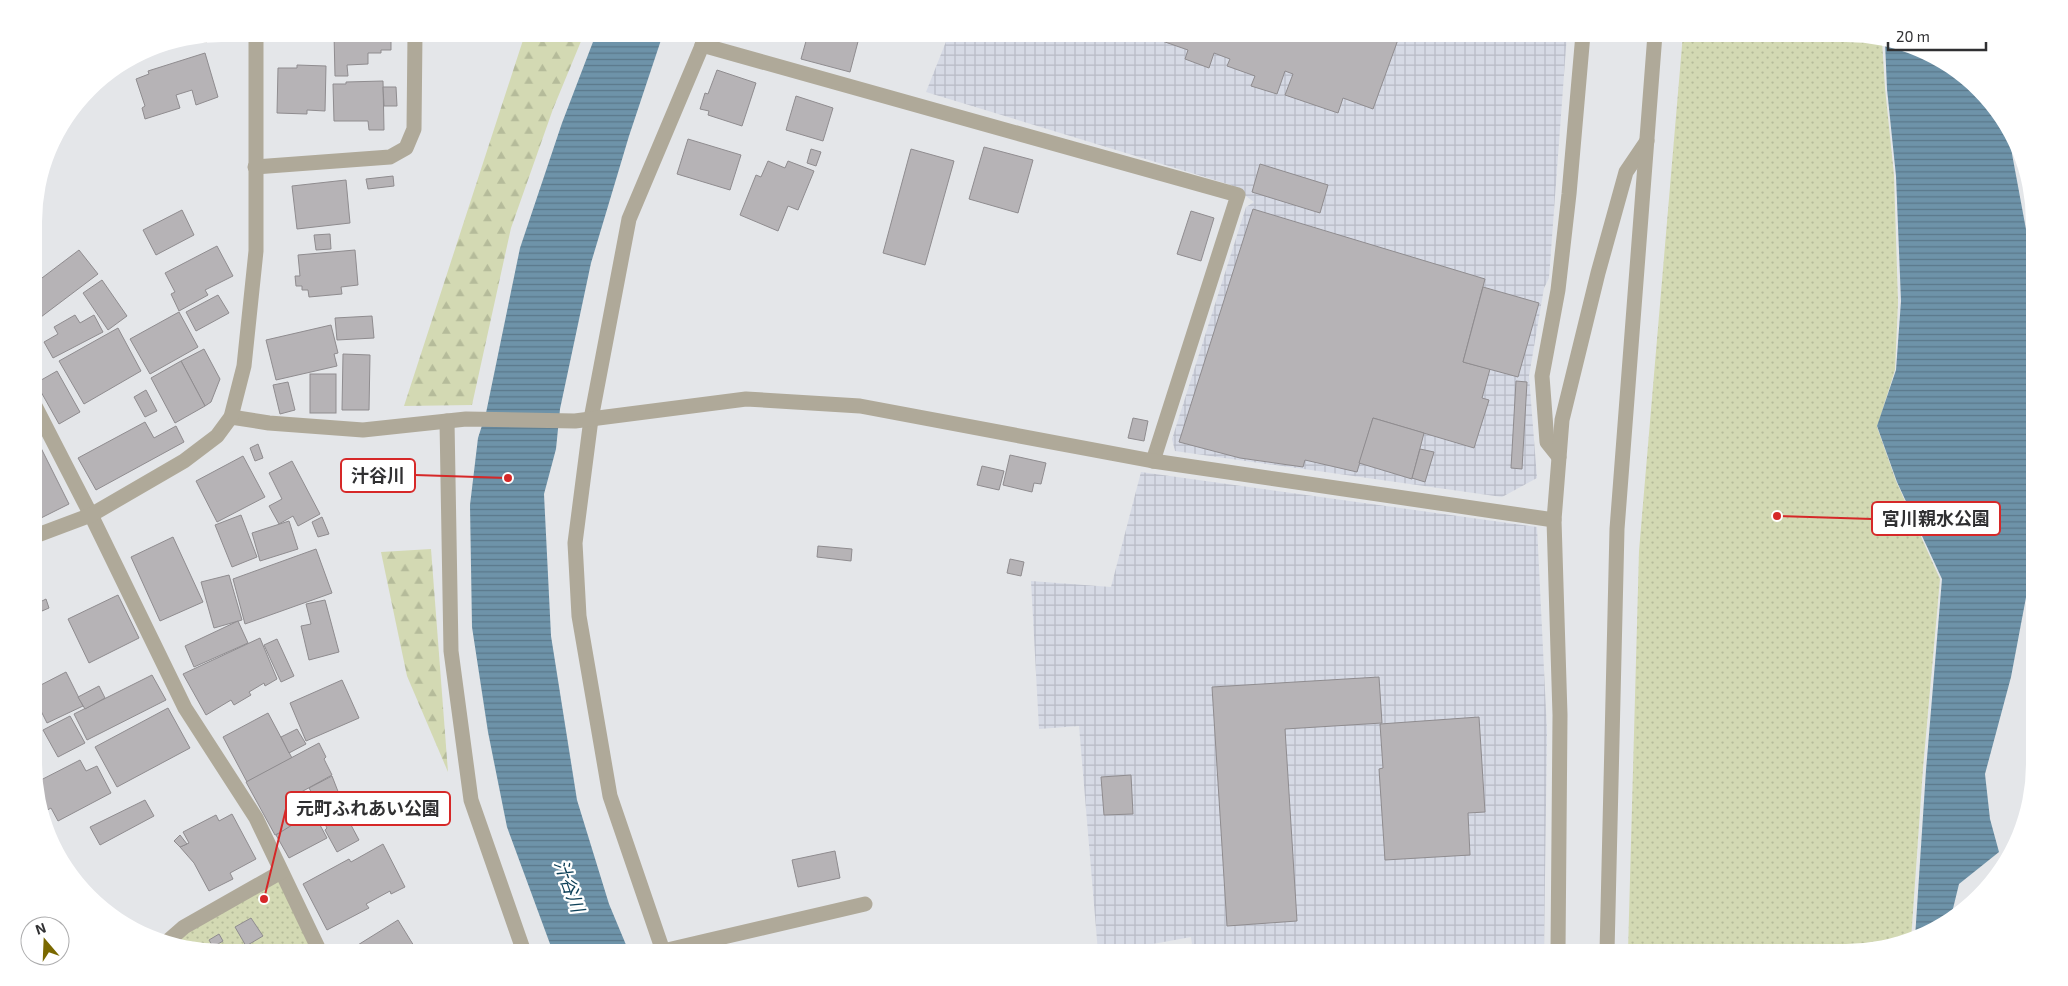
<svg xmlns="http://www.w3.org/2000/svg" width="2068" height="986" font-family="'Exo 2','Noto Sans JP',sans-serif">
  <defs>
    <pattern id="industrial-grid" width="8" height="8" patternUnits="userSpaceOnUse" patternTransform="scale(1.25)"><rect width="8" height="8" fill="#d6dae5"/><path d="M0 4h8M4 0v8" fill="none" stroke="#b8bbc5"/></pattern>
    <pattern id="grass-dots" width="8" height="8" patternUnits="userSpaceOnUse" patternTransform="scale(1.25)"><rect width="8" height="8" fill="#d3d9b3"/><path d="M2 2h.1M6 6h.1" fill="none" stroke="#b5bb9a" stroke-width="1.8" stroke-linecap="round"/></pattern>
    <pattern id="forest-firs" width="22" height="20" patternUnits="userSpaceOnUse" patternTransform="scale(1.25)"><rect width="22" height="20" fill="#d3d9b3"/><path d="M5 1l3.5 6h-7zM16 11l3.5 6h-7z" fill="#b5bb9a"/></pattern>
    <pattern id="water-rules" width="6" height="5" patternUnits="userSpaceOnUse" patternTransform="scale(1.25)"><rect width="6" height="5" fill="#6e93a9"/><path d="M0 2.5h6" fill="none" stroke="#5b788a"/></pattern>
  </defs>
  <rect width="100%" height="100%" fill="#e4e6e9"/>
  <g fill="url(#industrial-grid)">
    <path d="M949 34H1567L1549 278 1544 288 1529 376 1537 478 1502 497 1175 451 1172 439 1246 207 1254 202 1231 185 926 92Z"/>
    <path d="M1141 472 1537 527 1547 731 1544 952H1193L1191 937 1109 952H1098L1079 726 1039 729 1031 581 1111 587Z"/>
  </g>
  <g fill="url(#grass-dots)">
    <path d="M1683 34H1845L1882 41 1885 88 1894 175 1898 302 1895 370 1877 427 1896 481 1940 579 1923 768 1911 940 1906 942 1857 952H1628L1639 551Z"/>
    <path d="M281 872 320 952H223L167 941Z"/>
  </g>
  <g fill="url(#forest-firs)">
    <path d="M525 34H584L553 109 511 228 472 405 404 406Z"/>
    <path d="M431 549 448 772 407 676 381 552Z"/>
  </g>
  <g fill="url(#water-rules)">
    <path d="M596 34H663L629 136 591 263 560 409 556 449 544 494 551 636 577 800 609 904 629 952H553L507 827 488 732 472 627 470 505 478 438 486 413 520 248 562 123Z"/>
    <path d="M1885 42 1918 48 1961 73 1995 108 2012 137 2010 143 2030 251 2033 255 2034 555 2011 677 1985 774 1990 819 1999 852 1959 884 1950 921 1915 938 1926 770 1942 579 1897 482 1877 426 1896 370 1901 301 1896 176 1887 89Z"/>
  </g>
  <g fill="#b6b3b6" stroke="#8f8c8f">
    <path d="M334 34H380V37L391 36V50H381V53H368V64L347 65 348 76H335Z"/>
    <path d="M808 34H860L850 72 801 59Z"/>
    <path d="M1102 34H1120L1118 40Z"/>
    <path d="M1142 34H1400L1373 109 1343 98 1338 113 1285 95 1293 74 1285 71 1277 94 1251 86 1255 76 1227 66 1230 59 1214 53 1209 68 1185 59 1188 50Z"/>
    <path d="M212 36V39H207V42L188 41Z"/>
    <path d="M205 53 218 97 196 105 192 90 176 95 180 108 145 119 142 108 145 106 136 79 149 74 148 71Z"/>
    <path d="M297 65 326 66 325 111 307 110V114L277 113 278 68H297Z"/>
    <path d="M717 70 756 83 742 126 708 115 709 111 700 109 705 93 708 94Z"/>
    <path d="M383 81 384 130H369L368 121H334L333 84H346V82Z"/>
    <path d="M383 87H396L397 106H384Z"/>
    <path d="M796 96 833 108 823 141 786 130Z"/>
    <path d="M688 139 741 155 730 190 677 174Z"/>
    <path d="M984 147 1033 160 1018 213 969 199Z"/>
    <path d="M811 149 821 152 816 166 807 163Z"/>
    <path d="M911 149 954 161 925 265 883 253Z"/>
    <path d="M768 161 785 168 788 161 814 171 798 210 788 206 778 231 740 215 756 175 761 177Z"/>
    <path d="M1260 164 1328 185 1320 213 1252 192Z"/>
    <path d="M393 176 394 186 368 189 366 179Z"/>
    <path d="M346 180 350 223 297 229 292 186Z"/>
    <path d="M1253 209 1485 279 1463 362 1490 369 1482 398 1489 400 1474 448 1373 418 1357 472 1305 460 1303 467 1240 458 1179 442Z"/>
    <path d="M182 210 194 235 156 255 143 230Z"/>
    <path d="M1191 211 1214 218 1201 261 1177 254Z"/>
    <path d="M330 234 331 249 316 250 314 235Z"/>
    <path d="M217 246 233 276 205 290 208 295 179 311 171 294 175 292 165 273Z"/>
    <path d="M79 250 98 274 37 320 34 316V284Z"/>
    <path d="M355 250 358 285 341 287 342 294 309 297 308 290H302V286H296L295 276H300L298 255Z"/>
    <path d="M102 280 127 316 108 330 83 293Z"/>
    <path d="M1483 287 1539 303 1518 377 1463 362Z"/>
    <path d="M218 295 229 313 196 331 186 312Z"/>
    <path d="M179 312 198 347 150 374 130 339Z"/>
    <path d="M75 315 80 323 94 315 103 332 53 358 44 342 58 334 54 327Z"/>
    <path d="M372 316 374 338 337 340 335 318Z"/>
    <path d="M331 325 338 353 334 354 337 366 276 380 266 340Z"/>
    <path d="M118 328 141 371 84 404 59 361Z"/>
    <path d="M204 349 220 379 211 402 205 406 181 361Z"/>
    <path d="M343 354 370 355 369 410H342Z"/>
    <path d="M181 361 205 406 175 423 151 378Z"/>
    <path d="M57 371 80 412 59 424 36 383Z"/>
    <rect x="310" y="374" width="26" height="39"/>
    <path d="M1516 381 1527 382 1522 469 1511 468Z"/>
    <path d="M288 382 295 410 280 414 273 385Z"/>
    <path d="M146 390 157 411 145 417 134 397Z"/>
    <path d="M1133 418 1148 421 1144 441 1128 438Z"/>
    <path d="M1373 418 1424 433 1412 479 1359 463Z"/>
    <path d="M145 422 154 438 176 426 184 442 96 490 78 458Z"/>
    <path d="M35 436 69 504 35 521Z"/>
    <path d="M258 444 263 458 255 461 250 448Z"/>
    <path d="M1420 449 1434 452 1425 482 1412 478Z"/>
    <path d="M1010 455 1046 463 1041 484 1034 483 1032 492 1003 485Z"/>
    <path d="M243 456 265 497 217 522 196 481Z"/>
    <path d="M292 461 320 514 298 526 293 516 279 524 269 506 282 499 269 473Z"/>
    <path d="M982 466 1004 471 999 490 977 485Z"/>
    <path d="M241 515 257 557 232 567 215 525Z"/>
    <path d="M322 517 329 534 318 537 312 522Z"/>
    <path d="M289 521 298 549 260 561 252 533Z"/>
    <path d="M173 537 203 602 160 621 131 557Z"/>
    <path d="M818 546 852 549 851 561 817 557Z"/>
    <path d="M316 549 332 593 245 624 233 579Z"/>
    <path d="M1010 559 1024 562 1021 576 1007 573Z"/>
    <path d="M229 575 242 620 214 628 201 582Z"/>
    <path d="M118 595 139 638 89 663 68 619Z"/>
    <path d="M46 599 49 608 42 611 38 603Z"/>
    <path d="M325 600 339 652 309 660 301 626 311 624 306 604Z"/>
    <path d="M238 621 248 643 194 667 185 646Z"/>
    <path d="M260 638 277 679 265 686 264 683 249 692 251 695 234 705 231 700 206 715 183 674Z"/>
    <path d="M277 639 294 676 281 682 264 645Z"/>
    <path d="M66 672 83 706 47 723 35 699V688Z"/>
    <path d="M152 675 166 700 87 740 74 714Z"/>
    <path d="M1379 677 1382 723 1285 729 1297 921 1227 926 1212 687Z"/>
    <path d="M342 680 359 718 306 741 290 703Z"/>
    <path d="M99 686 105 698 85 709 78 697Z"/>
    <path d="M168 708 190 748 117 787 95 747Z"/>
    <path d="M268 713 292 758 247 782 223 737Z"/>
    <path d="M70 716 85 743 58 757 43 730Z"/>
    <path d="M1479 717 1485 812 1468 813 1470 855 1385 860 1379 769 1383 768 1380 724Z"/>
    <path d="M297 729 306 744 289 753 281 737Z"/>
    <path d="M319 743 326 757 324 759 332 775 294 796 304 815 293 821 295 825 275 835 246 782Z"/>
    <path d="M80 760 86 771 97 766 111 793 58 821 51 808 42 813 35 783Z"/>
    <path d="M1131 775 1133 814 1104 815 1101 777Z"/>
    <path d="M332 776 351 825 359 840 337 852 325 830 327 828 316 808 319 806 309 788Z"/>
    <path d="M145 800 154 816 100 845 90 827Z"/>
    <path d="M313 812 327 838 289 858 276 835Z"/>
    <path d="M232 814 256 859 230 873 233 879 209 891 194 863 180 847 189 843 183 832 216 815 219 821Z"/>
    <path d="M180 835 187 844 180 847 174 841Z"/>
    <path d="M383 844 405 887 391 894 390 891 366 904 369 908 327 930 303 884 349 859 351 862Z"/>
    <path d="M835 851 840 878 798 887 792 860Z"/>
    <path d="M251 918 263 936 246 946 235 927Z"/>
    <path d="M398 920 414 946 404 952H356L353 948Z"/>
    <path d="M219 934 223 941 213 947 209 940Z"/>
  </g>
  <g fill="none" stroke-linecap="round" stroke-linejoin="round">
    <g stroke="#afa999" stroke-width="15">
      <path d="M707 34 629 219 591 419 575 543 579 616 610 796 663 951 865 904"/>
      <path d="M702 45 1238 195 1153 461"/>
      <path d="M255 167 390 157 406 148 414 129 415 34"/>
      <path d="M35 406 91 515 185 708 256 818 320 952"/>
      <path d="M231 417 269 423 363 430 466 419 575 421 746 399 860 406 1153 461 1554 520"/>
      <path d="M447 421 451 651 471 800 524 952"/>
      <path d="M1559 457 1547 442 1542 376 1558 290 1569 194 1583 34"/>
      <path d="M35 536 91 515 184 461 217 436 231 417 244 366 256 251V34"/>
      <path d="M168 941 184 927 281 872"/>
      <path d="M1558 952 1560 715 1554 520 1562 420 1598 273 1626 172 1647 141"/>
      <path d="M1607 952 1617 529 1655 34"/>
    </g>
  </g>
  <g text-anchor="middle" stroke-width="4.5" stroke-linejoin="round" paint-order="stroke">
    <g font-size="18" font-style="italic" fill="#0e4159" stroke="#fff">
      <text transform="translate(569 886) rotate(70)" y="6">汁谷川</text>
    </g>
  </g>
  <path d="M0 0H2068V986H0ZM222 42H1846A180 180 0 0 1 2026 222V764A180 180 0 0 1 1846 944H222A180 180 0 0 1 42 764V222A180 180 0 0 1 222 42Z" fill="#fff" fill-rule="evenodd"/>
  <path fill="none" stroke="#d62828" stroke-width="2" d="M508 478L415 475M1777 516L1872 519M264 899L286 809"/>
  <g fill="#d62828" stroke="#fff" stroke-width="2">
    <circle cx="508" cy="478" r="5"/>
    <circle cx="1777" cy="516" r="5"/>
    <circle cx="264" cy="899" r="5"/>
  </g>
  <g fill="#fff" stroke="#d62828" stroke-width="2">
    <rect x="341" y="459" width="74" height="33" rx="5"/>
    <rect x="1872" y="502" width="128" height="33" rx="5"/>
    <rect x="286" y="792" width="164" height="33" rx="5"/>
  </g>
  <g font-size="18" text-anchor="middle" font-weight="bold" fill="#303032">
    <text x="378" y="482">汁谷川</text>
    <text x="1936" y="525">宮川親水公園</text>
    <text x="368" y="815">元町ふれあい公園</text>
  </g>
  <g transform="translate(45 941) rotate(341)"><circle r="24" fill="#ffffff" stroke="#acacad"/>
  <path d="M0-4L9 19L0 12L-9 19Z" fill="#7a6800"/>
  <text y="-8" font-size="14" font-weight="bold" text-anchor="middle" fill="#303032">N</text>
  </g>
  <path d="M1888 42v8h98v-8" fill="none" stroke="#303032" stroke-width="2.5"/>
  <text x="1896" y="42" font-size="15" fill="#303032" stroke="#ffffff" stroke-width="4" paint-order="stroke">20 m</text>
</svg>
